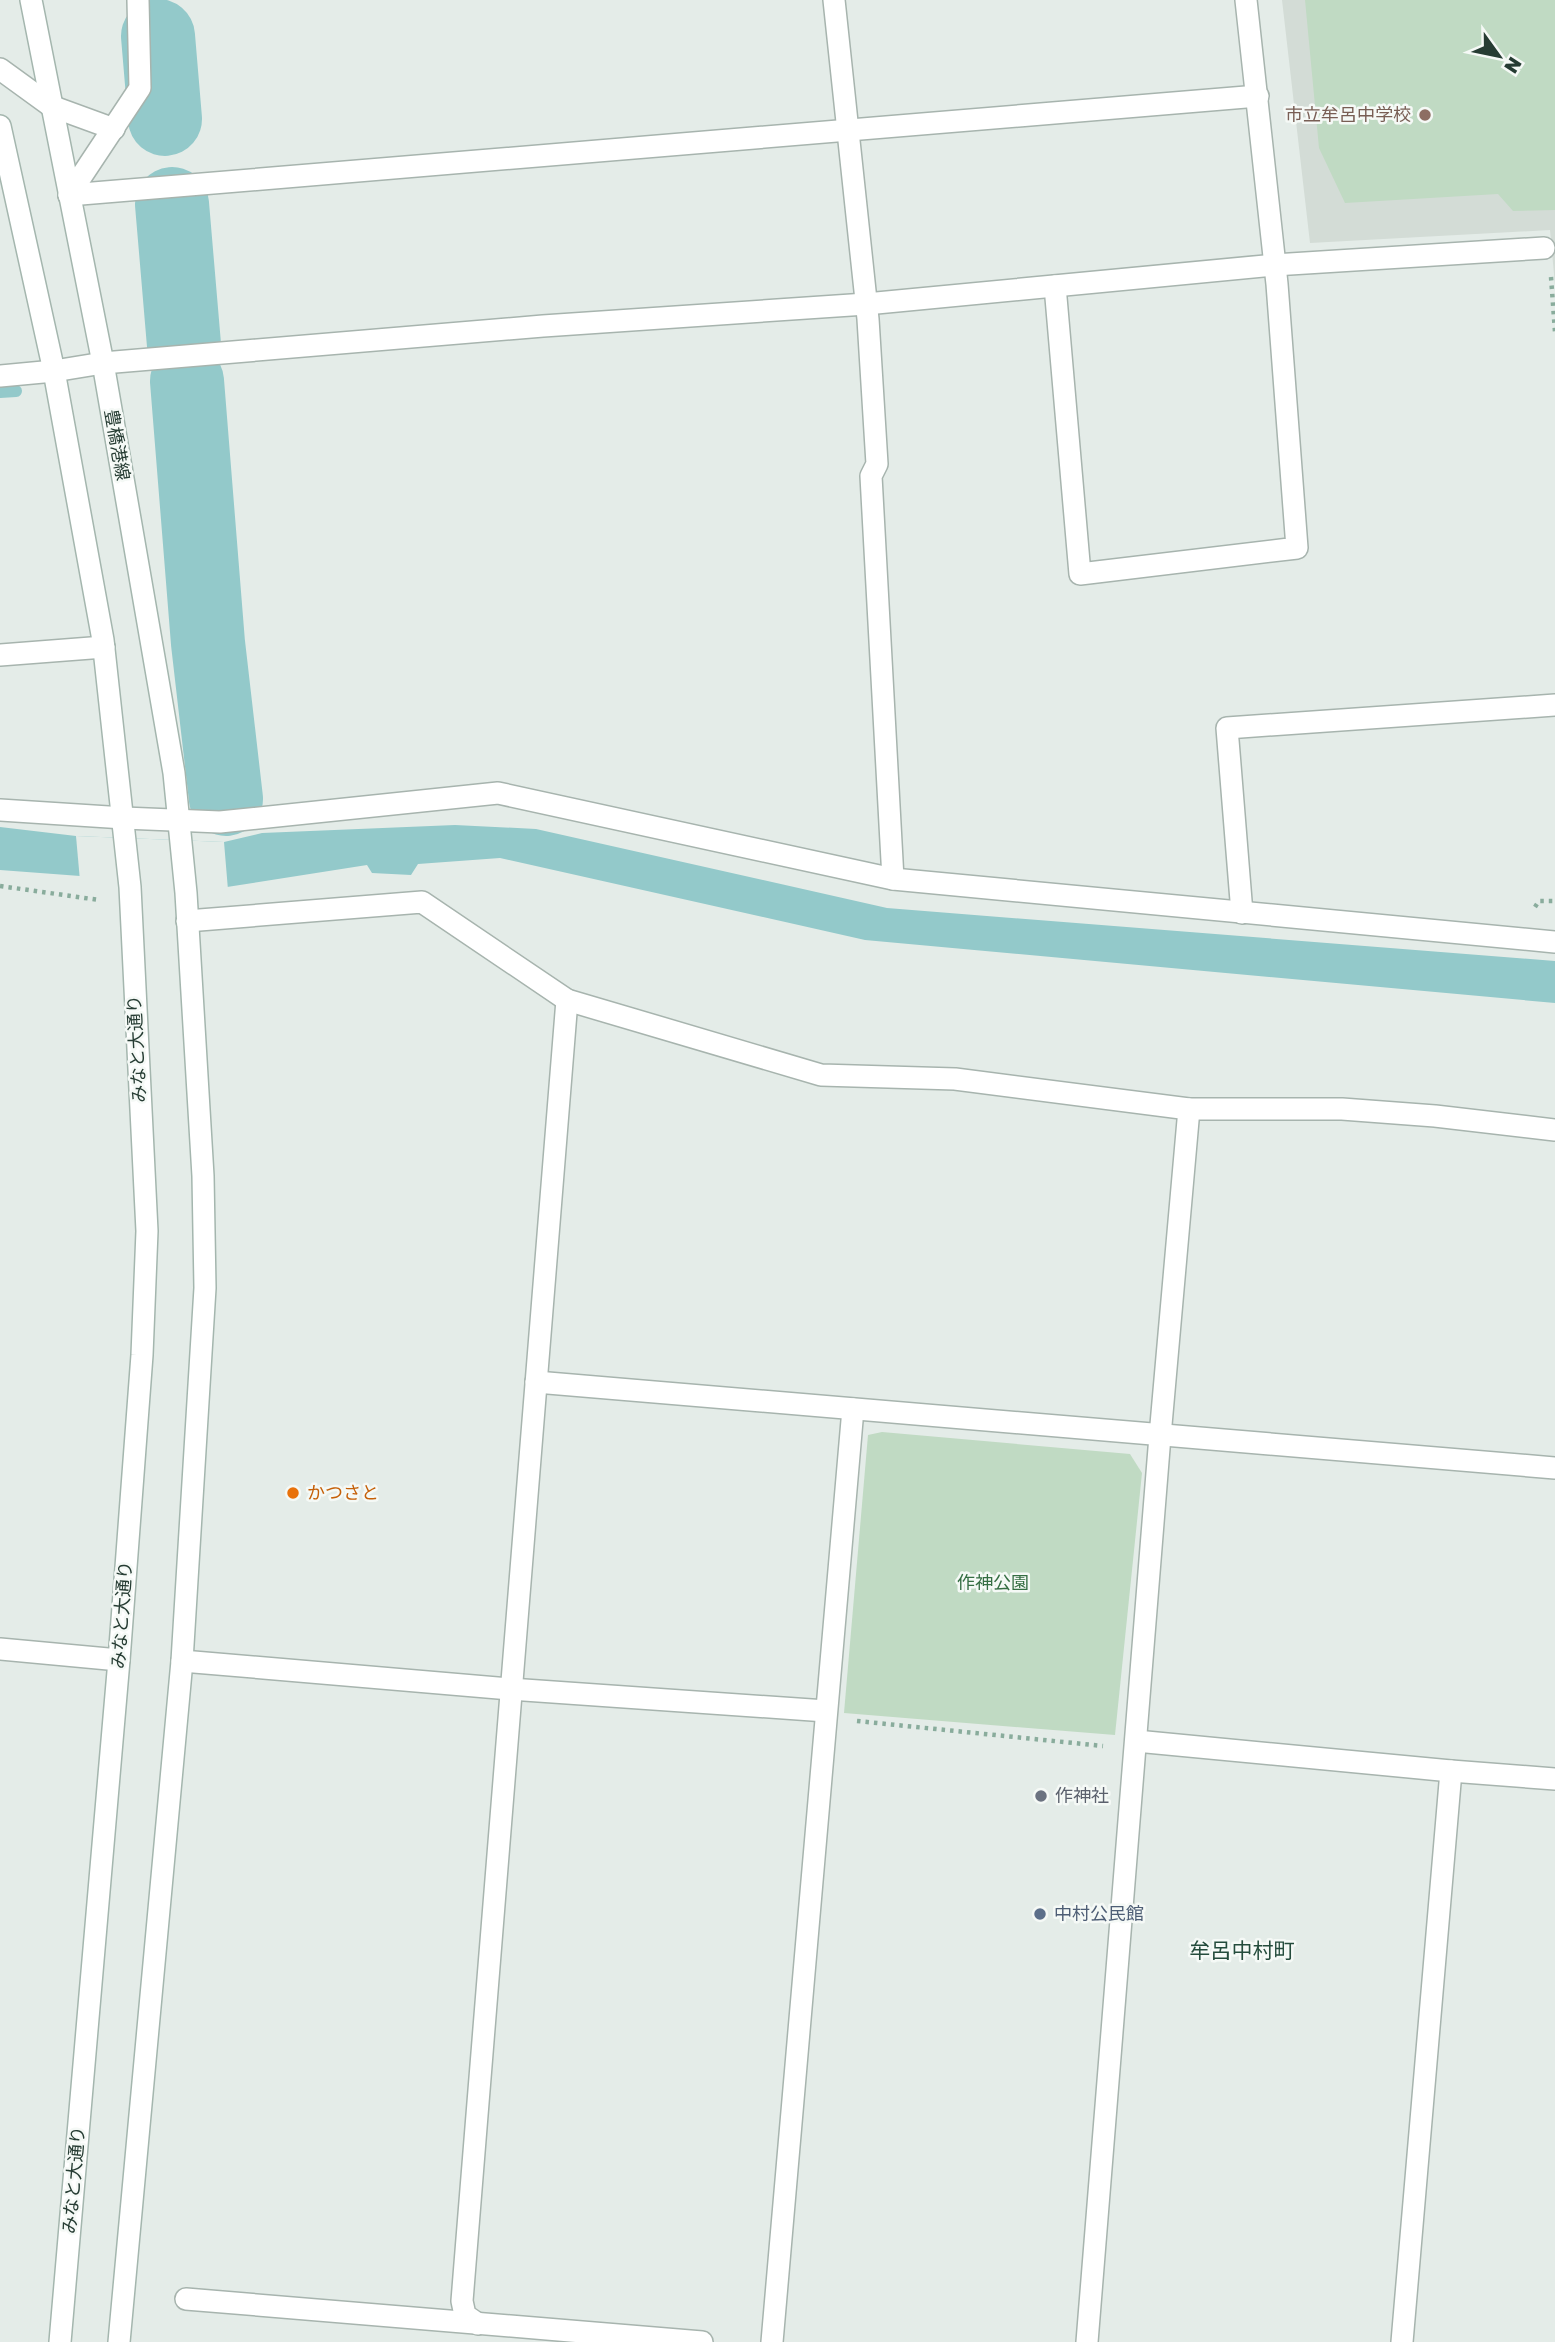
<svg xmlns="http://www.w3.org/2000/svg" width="1555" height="2342" font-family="'Golos Text','Noto Sans JP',sans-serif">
  <rect width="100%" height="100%" fill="#e4ece8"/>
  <path fill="#d3dcd6" d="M1282 0H1555V285L1550 230 1310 243Z"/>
  <g fill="#c0dac3">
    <path d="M1305 0H1555V210L1513 211 1498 194 1345 203 1319 148Z"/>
    <path d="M882 1432 1130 1454 1142 1473 1115 1735 844 1713 868 1435Z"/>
  </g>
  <path fill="#93c9ca" d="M455 825 536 829 887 908 1555 961V1003L865 940 500 858 418 864 411 875 372 873 367 865 227 887 0 870V827L76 836 224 842 262 833Z"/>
  <path fill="#e4ece8" d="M76 836 224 842 228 890 80 881Z"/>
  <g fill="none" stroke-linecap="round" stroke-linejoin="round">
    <path stroke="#93c9ca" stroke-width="12" d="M0 392 16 391"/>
    <g stroke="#93c9ca" stroke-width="74">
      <path d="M158 36 165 119"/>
      <path d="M172 204 184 345"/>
      <path d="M187 381 208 643 226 799"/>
    </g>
    <defs>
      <g id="minor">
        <path d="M834 0 868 319 877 464 871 476 893 879"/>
        <path d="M0 69 51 106 114 129"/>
        <path d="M69 195 1258 96"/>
        <path d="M69 195 140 88 138 0"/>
        <path d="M1055 286 1080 574 1297 548 1277 284 1246 0"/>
        <path d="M0 376 54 371 103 363 543 326 866 304 1274 265 1544 248"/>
        <path d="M0 655 104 647"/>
        <path d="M0 810 124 818 220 822 498 793 893 879 1555 942"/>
        <path d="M1242 913 1227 728 1555 705"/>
        <path d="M187 921 422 902 567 1000 821 1075 955 1079 1189 1109H1342L1435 1116 1555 1130"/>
        <path d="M536 1382 1555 1468"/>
        <path d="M0 1649 119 1660"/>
        <path d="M182 1661 510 1689 826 1711"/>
        <path d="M1136 1741 1451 1771 1555 1779"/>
        <path d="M186 2299 702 2342"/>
        <path d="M478 2324 465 2315 462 2301 567 1000"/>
        <path d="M772 2342 853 1409"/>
        <path d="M1087 2342 1160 1436 1189 1109"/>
        <path d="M1402 2342 1451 1771"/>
      </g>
      <g id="secondary">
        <path d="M31 0 103 363 174 773 186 893 203 1176 205 1288 182 1661 119 2342"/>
        <path d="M0 126 54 371 103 640 130 887 147 1231 142 1355 119 1660 60 2342"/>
      </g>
    </defs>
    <use href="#minor" stroke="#a7b4ae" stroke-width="24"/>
    <use href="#secondary" stroke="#a4b6ae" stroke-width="24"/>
    <g stroke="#89ac9c" stroke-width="4.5" stroke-dasharray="3.5 5" stroke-linecap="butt">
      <path d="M1551 277 1555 332"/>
      <path d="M0 886 99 900"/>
      <path d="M1535 907 1539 901H1555"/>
      <path d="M857 1721 1103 1746"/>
    </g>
    <use href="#minor" stroke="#fff" stroke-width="21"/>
    <use href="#secondary" stroke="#fff" stroke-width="21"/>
  </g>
  <circle fill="#8d6e63" stroke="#f5f9f6" stroke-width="2.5" cx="1425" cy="115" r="7"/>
  <circle fill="#e8710a" stroke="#f5f9f6" stroke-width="2.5" cx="293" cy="1493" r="7"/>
  <circle fill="#6b7280" stroke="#f5f9f6" stroke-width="2.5" cx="1041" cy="1796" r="7"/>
  <circle fill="#5c6f8a" stroke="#f5f9f6" stroke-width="2.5" cx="1040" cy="1914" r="7"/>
  <g text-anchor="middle" stroke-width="5" stroke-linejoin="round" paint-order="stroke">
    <g font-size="18" fill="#785e54" stroke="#f5f9f6" text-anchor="end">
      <text x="1411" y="121">市立牟呂中学校</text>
    </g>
    <g font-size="18" fill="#263c33" stroke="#f5f9f6">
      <text transform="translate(117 445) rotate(80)" y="6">豊橋港線</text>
      <text transform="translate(137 1049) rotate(-93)" y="6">みなと大通り</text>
      <text transform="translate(122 1615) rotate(-86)" y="6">みなと大通り</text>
      <text transform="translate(74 2180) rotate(-85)" y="6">みなと大通り</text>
    </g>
    <g font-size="18" fill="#c56008" stroke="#f5f9f6" text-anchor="start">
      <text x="307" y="1499">かつさと</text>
    </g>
    <g font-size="18" fill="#356e43" stroke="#f5f9f6">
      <text x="993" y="1589">作神公園</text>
    </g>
    <g font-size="18" fill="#5b616d" stroke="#f5f9f6" text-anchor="start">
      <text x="1055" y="1802">作神社</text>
    </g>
    <g font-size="18" fill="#4e5e75" stroke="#f5f9f6" text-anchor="start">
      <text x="1054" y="1920">中村公民館</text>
    </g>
    <g font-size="21" fill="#244c3c" stroke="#f5f9f6">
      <text x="1242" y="1958">牟呂中村町</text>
    </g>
  </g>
  <g transform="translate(1499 56) rotate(123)" stroke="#f5f9f6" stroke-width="5" paint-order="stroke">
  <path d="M0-5L12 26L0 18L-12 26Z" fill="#263c33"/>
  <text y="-10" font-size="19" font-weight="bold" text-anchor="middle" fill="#263c33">N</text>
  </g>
</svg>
